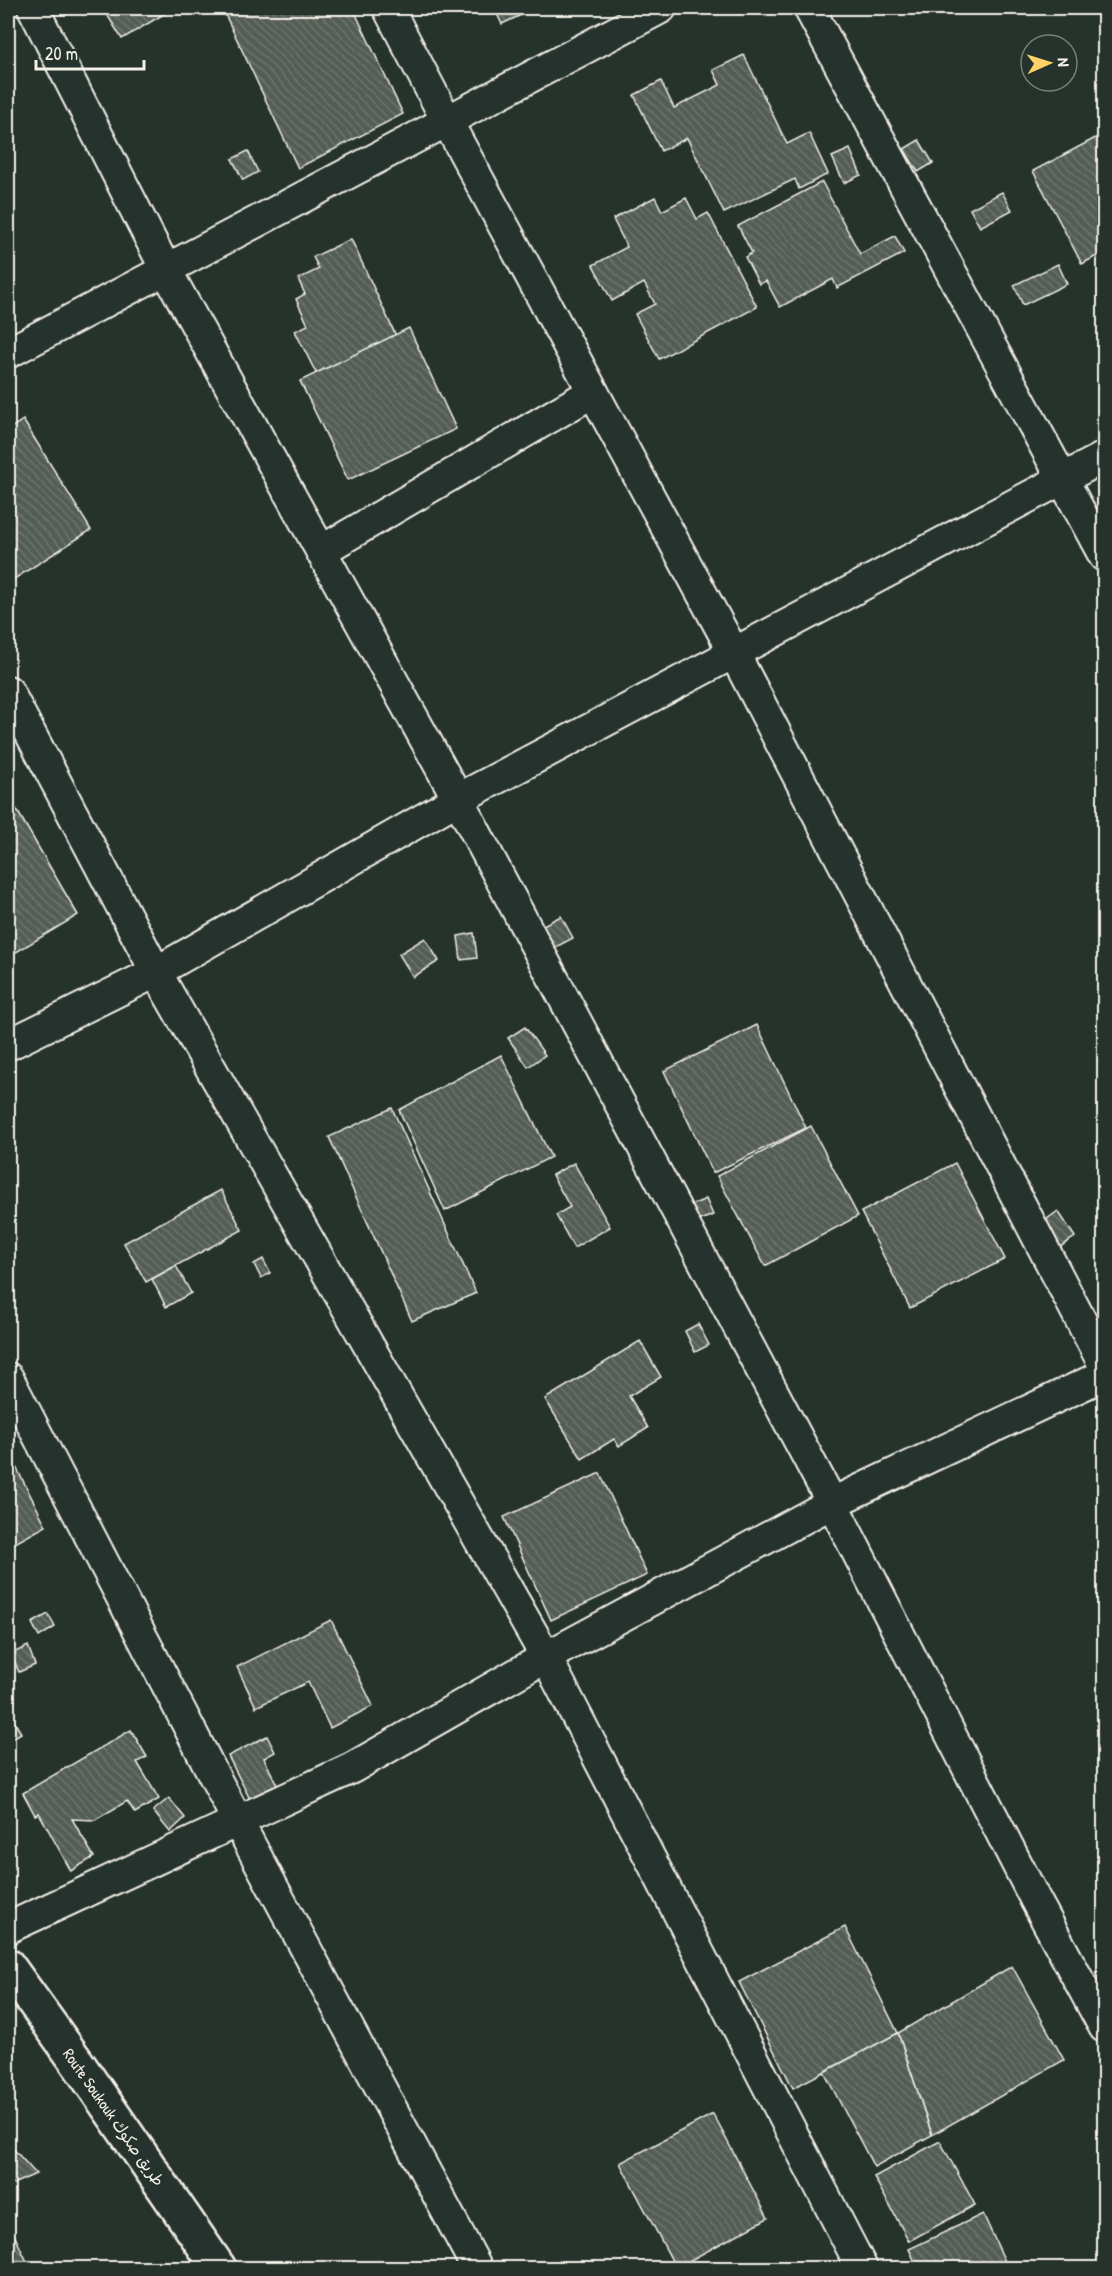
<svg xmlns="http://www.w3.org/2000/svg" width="1112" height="2276" font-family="'Patrick Hand','Playpen Sans Arabic',sans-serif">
  <defs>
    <pattern id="building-back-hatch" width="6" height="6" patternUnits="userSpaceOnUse" patternTransform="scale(1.5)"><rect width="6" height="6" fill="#525c55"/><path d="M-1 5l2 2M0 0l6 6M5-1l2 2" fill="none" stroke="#6c746d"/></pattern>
  </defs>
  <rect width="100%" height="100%" fill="#26332d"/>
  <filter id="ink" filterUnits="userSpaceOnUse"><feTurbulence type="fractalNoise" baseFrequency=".0167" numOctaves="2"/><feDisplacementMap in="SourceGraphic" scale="12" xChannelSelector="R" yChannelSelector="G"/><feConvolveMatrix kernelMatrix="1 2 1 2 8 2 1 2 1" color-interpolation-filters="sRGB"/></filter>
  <g filter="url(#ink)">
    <g fill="url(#building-back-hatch)" stroke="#f4f1e8" stroke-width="1.5">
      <path d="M103 8H174L122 39Z"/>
      <path d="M222 8H353L403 114 298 168Z"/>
      <path d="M494 8H536L502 24Z"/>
      <path d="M744 55 787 144 809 133 828 174 799 189 795 179 724 213 687 138 661 151 634 95 661 81 674 108 720 85 713 70Z"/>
      <path d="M1103 134 1104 252 1082 264 1033 171Z"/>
      <path d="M919 140 933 163 918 172 904 149Z"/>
      <path d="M850 149 861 175 844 183 832 157Z"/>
      <path d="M248 151 258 172 243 180 232 159Z"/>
      <path d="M822 182 860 254 895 236 904 253 837 288 833 279 780 307 766 281 759 284 745 257 752 253 738 226Z"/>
      <path d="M1002 192 1012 210 980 227 970 209Z"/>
      <path d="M655 197 662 211 686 198 697 219 708 213 757 307 659 359 635 314 655 304 644 283 612 301 593 265 627 247 613 219Z"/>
      <path d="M351 239 396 336 316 373 295 331 308 325 296 299 305 294 298 279 319 269 313 257Z"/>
      <path d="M1058 264 1067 284 1023 305 1014 285Z"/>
      <path d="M409 328 456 429 348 480 300 381Z"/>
      <path d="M23 420 91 530 8 583V430Z"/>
      <path d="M8 795 78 915 8 957Z"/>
      <path d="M561 916 573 938 554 948 543 925Z"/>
      <path d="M474 933 477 958 461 960 458 936Z"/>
      <path d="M425 938 439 961 413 977 399 954Z"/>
      <path d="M757 1025 806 1128 713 1173 664 1071Z"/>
      <path d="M525 1027 545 1055 528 1067 508 1038Z"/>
      <path d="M501 1055 551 1157 445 1211 399 1110Z"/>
      <path d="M392 1108 476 1293 412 1321 329 1137Z"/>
      <path d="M811 1126 858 1216 765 1266 717 1176Z"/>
      <path d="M574 1163 610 1227 574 1248 556 1215 570 1207 552 1175Z"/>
      <path d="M955 1163 1005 1259 910 1308 861 1212Z"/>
      <path d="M221 1190 242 1230 146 1282 124 1243Z"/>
      <path d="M706 1199 713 1215 690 1224 684 1208Z"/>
      <path d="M1058 1211 1075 1237 1060 1247 1043 1222Z"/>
      <path d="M263 1259 270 1273 261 1278 254 1264Z"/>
      <path d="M176 1266 191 1293 166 1307 152 1279Z"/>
      <path d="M698 1324 709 1345 695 1352 685 1331Z"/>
      <path d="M640 1341 661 1377 629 1396 648 1428 619 1446 614 1439 582 1459 545 1399Z"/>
      <path d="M8 1451 46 1526 8 1547Z"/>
      <path d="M600 1473 647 1575 551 1620 504 1517Z"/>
      <path d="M48 1614 55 1627 39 1637 32 1623Z"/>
      <path d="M331 1620 373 1706 330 1728 308 1682 256 1707 237 1667Z"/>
      <path d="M28 1646 35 1665 19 1672 11 1654Z"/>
      <path d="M8 1711 21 1733 8 1741Z"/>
      <path d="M131 1730 147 1757 137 1762 159 1799 135 1813 127 1801 95 1820 72 1819 94 1857 71 1871 39 1813 35 1815 23 1793Z"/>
      <path d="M267 1736 275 1752 264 1758 277 1785 250 1799 228 1756Z"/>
      <path d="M169 1798 185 1818 170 1832 153 1811Z"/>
      <path d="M845 1927 898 2033 793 2088 739 1982Z"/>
      <path d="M1012 1966 1064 2060 932 2135 898 2033Z"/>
      <path d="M898 2033 932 2135 874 2167 824 2072Z"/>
      <path d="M713 2114 768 2218 676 2268 620 2163Z"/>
      <path d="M940 2141 975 2205 909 2241 874 2177Z"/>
      <path d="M8 2143 36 2174 8 2186Z"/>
      <path d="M983 2214 1008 2268H918L909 2249Z"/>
      <path d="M9 2224 30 2268H8Z"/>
    </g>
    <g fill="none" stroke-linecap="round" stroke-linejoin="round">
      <defs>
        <g id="minor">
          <path d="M33 8 166 270 458 799 832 1503 1036 1901 1104 2027"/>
          <path d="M388 8 447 121 734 653 1104 1365"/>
          <path d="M809 8 1104 556"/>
          <path d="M8 353 661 8"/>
          <path d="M321 551 593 392"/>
          <path d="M8 691 156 972 546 1657 862 2268"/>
          <path d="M8 1045 156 972 458 799 1104 457"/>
          <path d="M8 1378 238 1822 477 2268"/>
          <path d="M8 1928 352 1768 546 1657 832 1503 1104 1375"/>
        </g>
        <path id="tertiary" d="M8 1966 79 2065 219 2268"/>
      </defs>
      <use href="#minor" stroke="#f4f1e8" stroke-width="34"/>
      <use href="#tertiary" stroke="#f4f1e8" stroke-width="38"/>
      <use href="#minor" stroke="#26332d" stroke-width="30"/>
      <use href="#tertiary" stroke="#26332d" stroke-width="33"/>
    </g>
  </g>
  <g text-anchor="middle" stroke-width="4.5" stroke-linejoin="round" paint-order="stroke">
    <g font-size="16" fill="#f4f1e8" stroke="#26332d">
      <text transform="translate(114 2117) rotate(55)" y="6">Route Soukouk طريق صكوك</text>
    </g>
  </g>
  <rect width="1112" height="2276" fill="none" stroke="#26332d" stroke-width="30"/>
  <rect x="15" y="15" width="1082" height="2246" fill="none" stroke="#f4f1e8" stroke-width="2" filter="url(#ink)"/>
  <g transform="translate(1049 63) rotate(87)"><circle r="28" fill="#26332d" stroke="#787f78" stroke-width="1.5"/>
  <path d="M0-4.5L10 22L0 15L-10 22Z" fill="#ffd166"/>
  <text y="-9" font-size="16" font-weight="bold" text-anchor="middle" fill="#f4f1e8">N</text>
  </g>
  <path d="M36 60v9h108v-9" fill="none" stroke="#f4f1e8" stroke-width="3"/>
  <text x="45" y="60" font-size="18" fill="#f4f1e8" stroke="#26332d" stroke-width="4.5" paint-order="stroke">20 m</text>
</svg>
